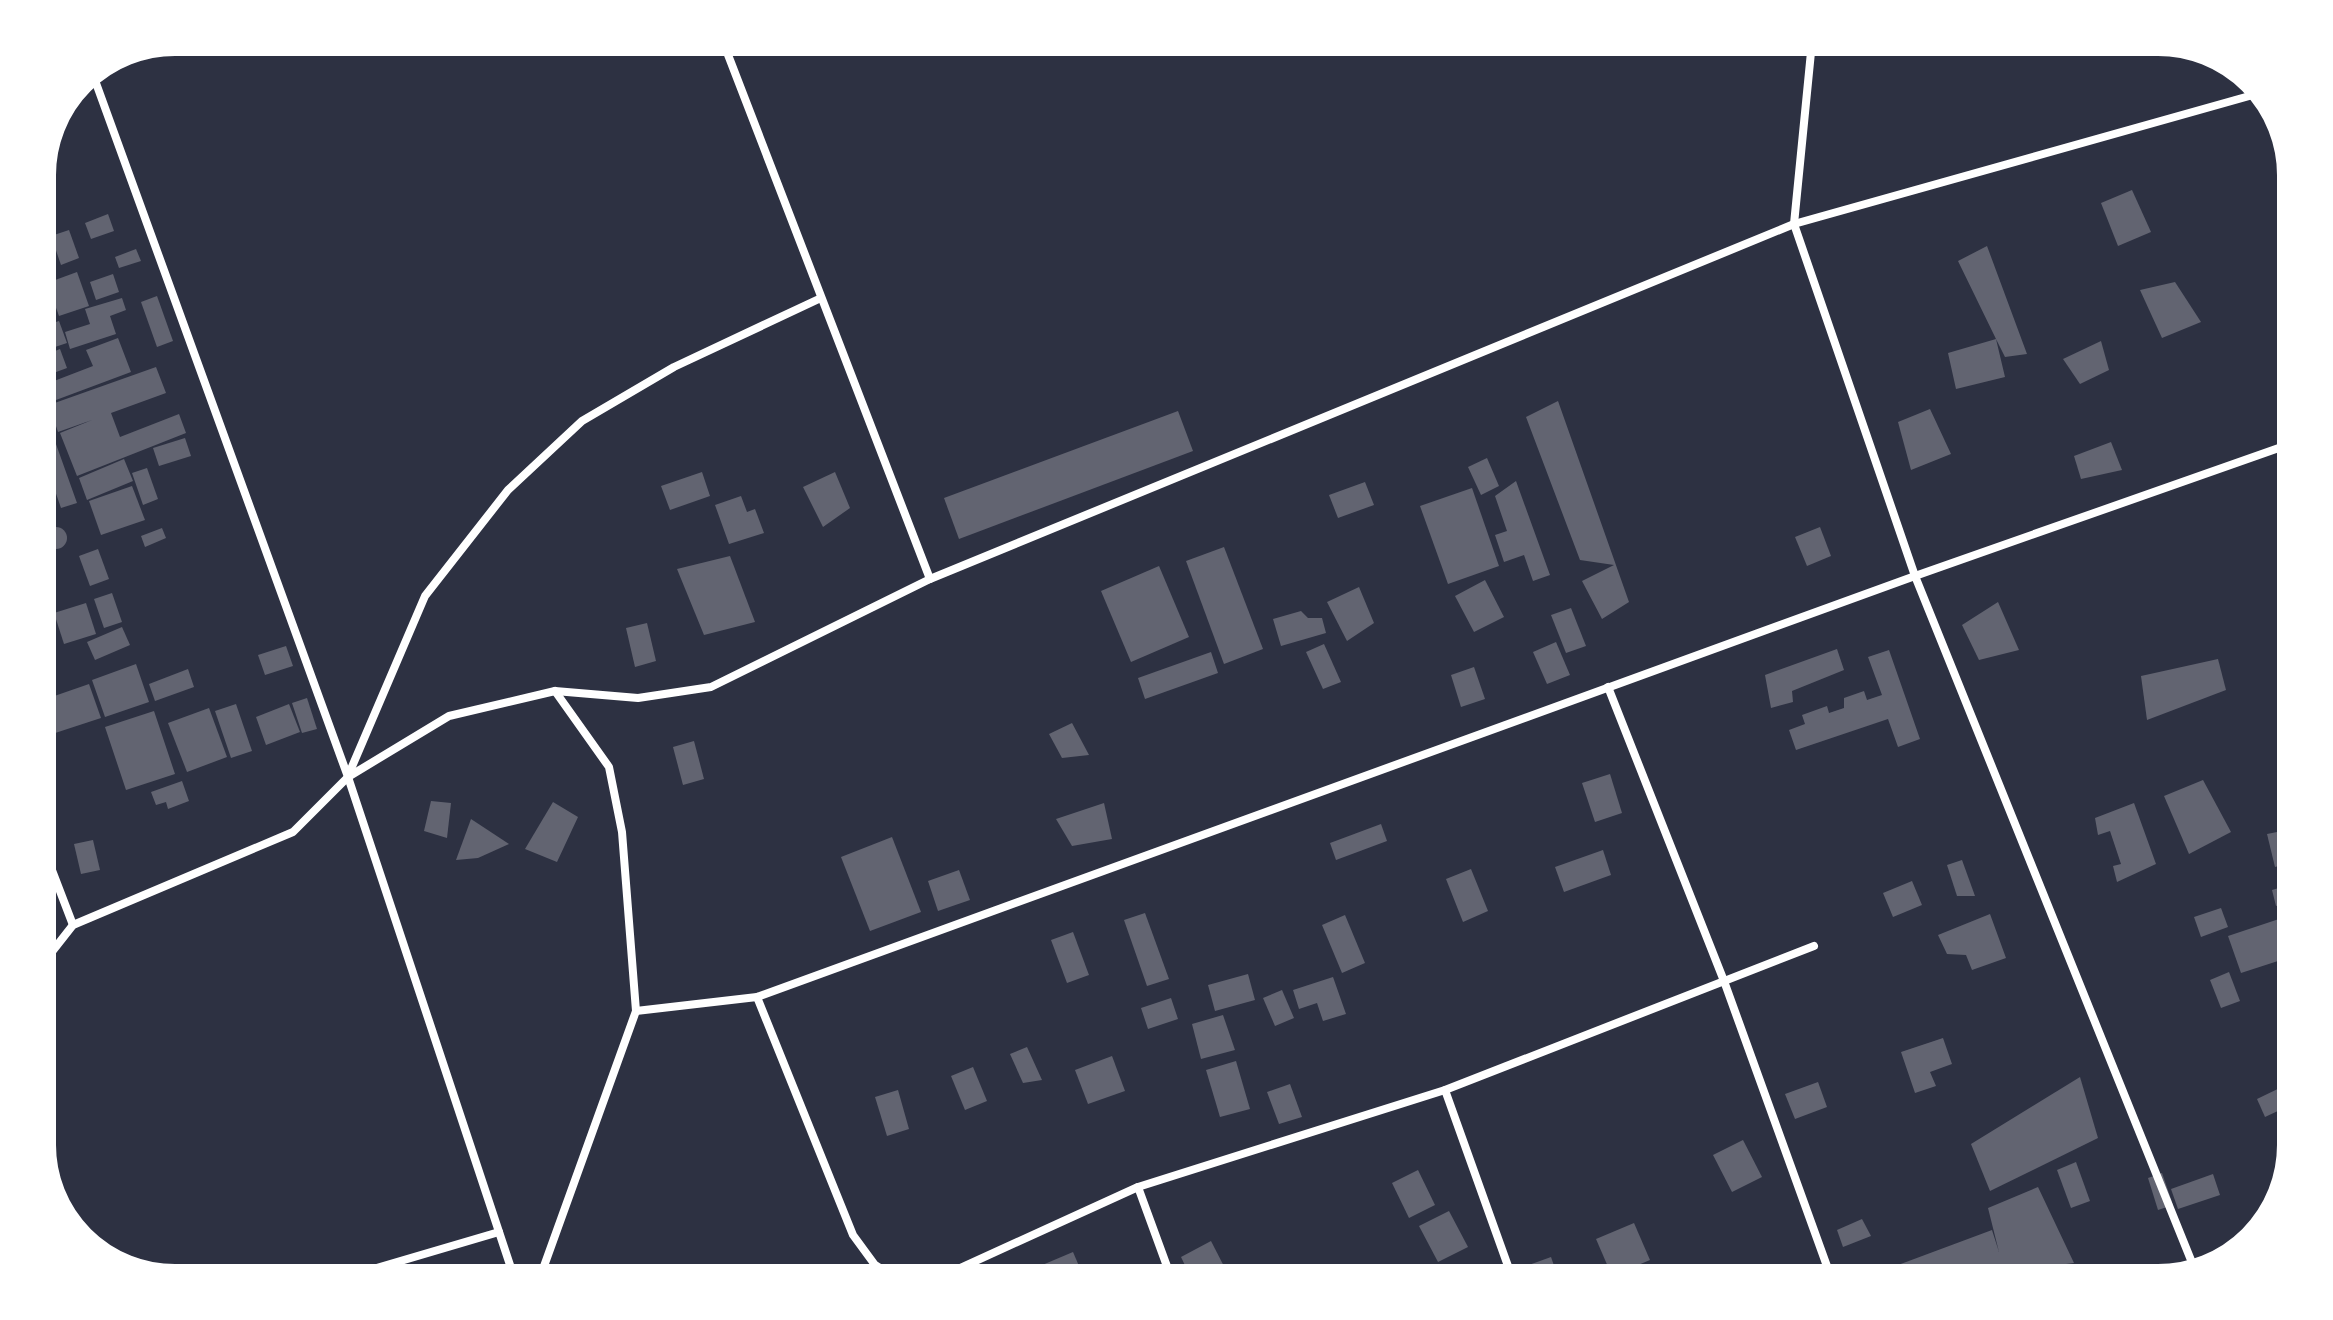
<svg xmlns="http://www.w3.org/2000/svg" width="2333" height="1320" font-family="'Exo 2',sans-serif">
  <rect width="100%" height="100%" fill="#2d3142"/>
  <g fill="#626471">
    <path d="M2132 190 2151 232 2118 246 2101 203Z"/>
    <path d="M108 214 114 231 91 239 85 223Z"/>
    <path d="M69 230 79 258 61 265 51 236Z"/>
    <path d="M47 240 55 257 40 264V243Z"/>
    <path d="M1987 246 2027 354 2005 357 1996 339 2005 377 1956 389 1948 353 1996 339 1958 261Z"/>
    <path d="M136 249 141 261 119 268 115 257Z"/>
    <path d="M77 272 89 306 59 316 47 283Z"/>
    <path d="M113 274 119 292 96 300 90 282Z"/>
    <path d="M40 279 55 319 40 325Z"/>
    <path d="M2175 282 2201 322 2162 338 2140 290Z"/>
    <path d="M157 296 173 341 157 347 141 302Z"/>
    <path d="M122 298 126 310 110 316 116 334 70 349 65 332 90 324 85 309Z"/>
    <path d="M59 321 67 343 40 352V327Z"/>
    <path d="M118 338 131 372 48 403 41 386 93 366 86 350Z"/>
    <path d="M2101 341 2109 370 2080 384 2063 359Z"/>
    <path d="M60 349 67 368 40 378V357Z"/>
    <path d="M156 367 166 393 111 413 120 437 179 414 186 433 77 476 60 433 92 420 58 432 49 405Z"/>
    <path d="M1558 401 1629 602 1602 619 1582 581 1614 565 1580 560 1526 417Z"/>
    <path d="M1930 409 1951 454 1911 470 1898 422Z"/>
    <path d="M1178 411 1193 451 959 539 944 498Z"/>
    <path d="M51 430 77 503 61 508 53 485 46 487 52 504 40 508V434Z"/>
    <path d="M185 438 191 456 159 466 153 448Z"/>
    <path d="M2111 442 2122 470 2081 479 2074 456Z"/>
    <path d="M1487 458 1499 486 1481 495 1468 467Z"/>
    <path d="M124 459 133 481 87 500 79 478Z"/>
    <path d="M147 468 158 499 143 505 132 473Z"/>
    <path d="M702 472 710 496 670 510 661 486Z"/>
    <path d="M835 472 850 508 823 527 803 487Z"/>
    <path d="M1516 481 1550 575 1533 581 1524 555 1504 562 1495 535 1507 531 1495 496Z"/>
    <path d="M1365 482 1374 505 1338 518 1329 495Z"/>
    <path d="M132 486 145 520 101 535 89 501Z"/>
    <path d="M1472 488 1499 566 1448 584 1420 506Z"/>
    <path d="M741 496 747 512 755 509 764 533 729 544 715 505Z"/>
    <circle cx="56" cy="538" r="11"/>
    <path d="M1820 527 1831 556 1807 566 1795 537Z"/>
    <path d="M162 528 166 538 145 547 141 536Z"/>
    <path d="M1224 547 1263 649 1224 664 1186 561Z"/>
    <path d="M98 549 109 579 90 586 79 556Z"/>
    <path d="M730 556 755 622 704 635 677 569Z"/>
    <path d="M48 563 55 581 40 587V566Z"/>
    <path d="M1159 566 1189 637 1131 662 1101 591Z"/>
    <path d="M1485 580 1504 617 1474 632 1455 596Z"/>
    <path d="M1359 587 1374 623 1347 641 1327 602Z"/>
    <path d="M112 593 122 622 104 628 94 599Z"/>
    <path d="M1998 602 2019 650 1979 660 1962 625Z"/>
    <path d="M86 603 96 634 64 644 54 613Z"/>
    <path d="M1571 608 1586 646 1566 653 1551 615Z"/>
    <path d="M1301 611 1308 618H1322L1326 633 1281 646 1273 619Z"/>
    <path d="M647 623 656 661 635 667 626 628Z"/>
    <path d="M122 627 130 645 95 660 87 642Z"/>
    <path d="M1556 642 1570 675 1547 684 1533 652Z"/>
    <path d="M1324 644 1341 682 1323 689 1306 652Z"/>
    <path d="M286 646 293 666 265 675 258 655Z"/>
    <path d="M1837 649 1844 670 1792 691 1793 702 1771 708 1765 675Z"/>
    <path d="M1889 650 1920 739 1898 747 1888 719 1796 750 1789 730 1805 724 1802 715 1827 706 1829 713 1844 708V698L1864 691 1867 700 1882 695 1868 657Z"/>
    <path d="M1211 652 1218 673 1145 699 1138 678Z"/>
    <path d="M2218 659 2226 690 2147 720 2141 676Z"/>
    <path d="M136 664 149 702 105 717 92 680Z"/>
    <path d="M1474 667 1485 699 1461 707 1451 675Z"/>
    <path d="M188 669 194 687 155 701 149 684Z"/>
    <path d="M89 684 101 718 46 736 40 719V701Z"/>
    <path d="M307 698 317 729 302 733 292 703Z"/>
    <path d="M236 704 252 751 231 758 215 711Z"/>
    <path d="M289 704 300 732 266 745 256 717Z"/>
    <path d="M209 708 227 757 187 772 168 723Z"/>
    <path d="M154 711 175 774 126 790 105 727Z"/>
    <path d="M1072 723 1089 755 1062 758 1049 734Z"/>
    <path d="M694 741 704 779 683 785 673 747Z"/>
    <path d="M1610 774 1622 813 1595 822 1582 783Z"/>
    <path d="M2203 780 2231 832 2189 854 2164 796Z"/>
    <path d="M182 781 189 801 168 809 166 802 156 805 151 792Z"/>
    <path d="M431 801 451 803 447 838 424 831Z"/>
    <path d="M553 802 578 817 557 862 525 849Z"/>
    <path d="M1104 803 1112 839 1072 846 1056 819Z"/>
    <path d="M2134 803 2156 864 2117 882 2113 866 2121 864 2110 831 2098 835 2095 818Z"/>
    <path d="M471 819 509 844 478 858 456 860Z"/>
    <path d="M1381 824 1387 841 1336 860 1330 843Z"/>
    <path d="M2287 830 2293 862 2275 867 2267 834Z"/>
    <path d="M892 837 921 912 870 931 841 857Z"/>
    <path d="M93 840 100 870 81 874 74 844Z"/>
    <path d="M1603 850 1611 875 1564 892 1555 867Z"/>
    <path d="M1962 860 1975 896H1957L1947 865Z"/>
    <path d="M1471 869 1488 911 1463 922 1446 879Z"/>
    <path d="M959 870 970 900 938 911 928 881Z"/>
    <path d="M1912 881 1922 905 1893 917 1883 893Z"/>
    <path d="M2289 885 2293 901 2276 906 2272 890Z"/>
    <path d="M2221 908 2228 927 2201 937 2194 917Z"/>
    <path d="M1145 913 1169 979 1147 986 1124 920Z"/>
    <path d="M1990 914 2006 958 1972 970 1966 955 1947 954 1938 935Z"/>
    <path d="M1345 915 1365 963 1342 973 1322 925Z"/>
    <path d="M2282 918 2293 956 2241 973 2228 936Z"/>
    <path d="M1073 932 1089 975 1067 983 1051 940Z"/>
    <path d="M2229 972 2240 1001 2221 1008 2210 980Z"/>
    <path d="M1248 974 1255 1000 1215 1011 1208 985Z"/>
    <path d="M1333 977 1346 1014 1323 1021 1317 1003 1299 1009 1293 990Z"/>
    <path d="M1282 990 1294 1018 1275 1026 1263 998Z"/>
    <path d="M1171 998 1178 1019 1148 1029 1141 1008Z"/>
    <path d="M1223 1015 1235 1050 1201 1059 1192 1024Z"/>
    <path d="M1943 1038 1952 1064 1930 1072 1936 1086 1915 1093 1901 1052Z"/>
    <path d="M1027 1047 1042 1080 1023 1083 1010 1054Z"/>
    <path d="M1112 1056 1125 1091 1088 1104 1075 1070Z"/>
    <path d="M1236 1061 1250 1109 1220 1117 1206 1070Z"/>
    <path d="M973 1067 987 1101 965 1110 951 1076Z"/>
    <path d="M2080 1077 2098 1138 1990 1191 1971 1144Z"/>
    <path d="M1818 1082 1827 1107 1795 1119 1785 1094Z"/>
    <path d="M1290 1084 1302 1117 1279 1124 1267 1092Z"/>
    <path d="M2288 1084 2293 1104 2265 1117 2257 1099Z"/>
    <path d="M898 1090 909 1129 887 1136 875 1097Z"/>
    <path d="M1743 1140 1762 1177 1732 1192 1713 1155Z"/>
    <path d="M2076 1162 2090 1201 2071 1208 2057 1170Z"/>
    <path d="M1418 1170 1435 1205 1409 1218 1392 1183Z"/>
    <path d="M2162 1173 2173 1205 2158 1210 2148 1178Z"/>
    <path d="M2213 1174 2220 1195 2178 1209 2171 1189Z"/>
    <path d="M2038 1187 2074 1263 2003 1272 2005 1280H1903L1898 1265 1992 1230 1999 1252 1988 1208Z"/>
    <path d="M1449 1211 1468 1247 1438 1262 1419 1226Z"/>
    <path d="M1862 1219 1871 1236 1843 1247 1837 1230Z"/>
    <path d="M1634 1223 1650 1260 1612 1276 1596 1239Z"/>
    <path d="M1211 1241 1230 1278 1192 1280 1181 1257Z"/>
    <path d="M1073 1252 1085 1280H1024L1021 1274Z"/>
    <path d="M1551 1257 1559 1280H1531L1526 1266Z"/>
  </g>
  <g fill="none" stroke-linecap="round" stroke-linejoin="round">
    <g stroke="#fff" stroke-width="8">
      <path d="M1812 42 1794 224 1915 576 2195 1270"/>
      <path d="M725 47 930 579"/>
      <path d="M92 72 348 777 515 1280"/>
      <path d="M1608 687 1724 981 1832 1280"/>
      <path d="M348 776 425 596 508 490 582 421 674 367 821 298"/>
      <path d="M40 839 73 925"/>
      <path d="M40 967 73 925 293 832 348 777 449 716 555 691 638 698 711 687 930 579 1794 224 2260 93"/>
      <path d="M757 997 853 1235 875 1265 894 1277 934 1280 1138 1187 1445 1090 1814 946"/>
      <path d="M636 1011 757 997 1915 576 2293 443"/>
      <path d="M1445 1090 1513 1280"/>
      <path d="M1138 1187 1172 1280"/>
      <path d="M336 1280 499 1232"/>
      <path d="M539 1280 636 1011 622 832 609 767 555 691"/>
    </g>
  </g>
  <path d="M0 0H2333V1320H0ZM175 54H2158A121 121 0 0 1 2279 175V1145A121 121 0 0 1 2158 1266H175A121 121 0 0 1 54 1145V175A121 121 0 0 1 175 54Z" fill="#fff" fill-rule="evenodd"/>
  <path fill="none" stroke="#fff" stroke-width="4" d="M175 54H2158A121 121 0 0 1 2279 175V1145A121 121 0 0 1 2158 1266H175A121 121 0 0 1 54 1145V175A121 121 0 0 1 175 54Z"/>
</svg>
